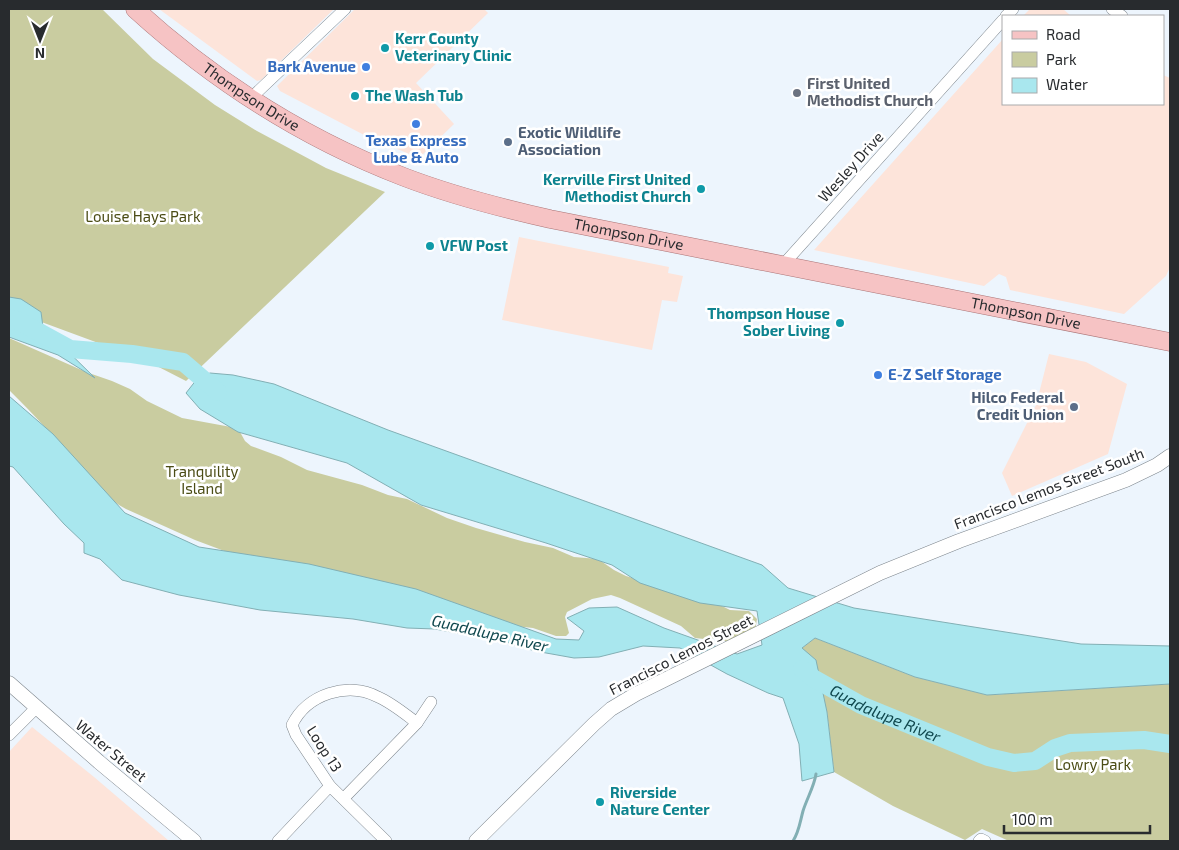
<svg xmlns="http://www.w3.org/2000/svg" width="1179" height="850" font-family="'Exo 2',sans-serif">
  <rect width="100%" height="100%" fill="#edf5fd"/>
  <g fill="#fde4da">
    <path d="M159 9H334L261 80 257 81Z"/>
    <path d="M355 9H484L488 13 416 83 454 124 419 158 366 136 280 91 277 86Z"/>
    <path d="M1030 9H1063L1071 16H1023Z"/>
    <path d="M1003 39V104H1163V75L1170 78V267L1166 276 1124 314 1010 290 1006 277 999 274 984 286 814 250Z"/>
    <path d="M519 237 669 267 668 273 683 276 677 302 662 300 652 350 502 320Z"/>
    <path d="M1049 354 1086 362 1127 384 1108 454 1012 496 1002 473 1036 405Z"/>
    <path d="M32 727 94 777 169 841H9V752Z"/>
  </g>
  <g fill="#c9cca0">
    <path d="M9 9H102L153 59 215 105 257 131 326 168 385 192 186 381 147 361 9 310Z"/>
    <path d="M9 338 86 372 112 381 130 389 147 401 182 418 231 427 240 432 245 441 251 446 281 457 307 470 362 485 388 495 407 499 447 518 476 528 525 542 553 548 574 557 598 559 614 570 626 576 718 604 730 610 749 611 757 619 755 631 727 642 717 638 704 639 695 638 681 626 620 598 611 595 592 599 567 612 565 617 569 633 566 636H556L533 628 515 626 227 552 195 540 126 509C108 500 94 482 81 467 57 441 34 414 9 390Z"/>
    <path d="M815 638 915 677 987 695 1170 684V841H1009L982 829 965 840 893 806 834 772 827 712 802 648Z"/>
  </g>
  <g fill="#a9e7ee" stroke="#82afb4">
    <path d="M9 297 21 299 41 312 43 327 95 378 58 355 9 337Z"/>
    <path d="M210 373 233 375 274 384 388 430 762 565 788 588 854 608 1081 644 1170 646V684L987 695 915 677 815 638 802 648 816 660 827 712 834 772 802 781 799 744 783 698 768 693 727 674 680 648 643 646 599 657 574 658 535 651 506 642 435 629 407 628 353 619 260 610 179 595 122 580 100 559 84 553V543L64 524 13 467 9 466V396L53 434 125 513 199 547 309 564 416 589 556 639 579 640 584 631 567 618 589 608 617 607 664 628 737 654 762 645 757 611 700 603 640 583 612 565 546 543 421 505 347 463 238 432 200 409 186 393 197 379Z"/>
  </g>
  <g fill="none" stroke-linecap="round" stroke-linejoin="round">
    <path stroke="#82afb4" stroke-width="3" d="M793 841C799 832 800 822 803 811 807 798 814 787 816 774"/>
    <g stroke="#a9e7ee" stroke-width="18">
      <path d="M9 318 17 320 70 349 132 354 183 362 218 392"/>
      <path id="s1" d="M802 669 813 678 861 705 988 757 1014 763 1035 761 1055 748 1070 743 1144 740 1170 744"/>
    </g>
    <defs>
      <g id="minor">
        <path d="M1112 9 1122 16"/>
        <path d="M1006 16 1013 9"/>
        <path d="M251 98 345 9"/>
        <path d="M782 266 1003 20"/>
        <path d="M417 723 431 702"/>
        <path d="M9 735 36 708"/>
        <path d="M330 786 296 735 292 725C307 694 348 681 378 697 392 703 405 714 417 723L344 798"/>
        <path d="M278 841 330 786 386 841"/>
        <path d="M979 841 981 839 985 841"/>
      </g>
      <g id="tertiary">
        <path d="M9 683 99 762 194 841"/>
        <path d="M476 841 594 724 611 709 636 694 880 573 959 541 1126 480 1157 465 1170 456"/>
      </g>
      <g id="primary">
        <path id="s2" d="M135 9C213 80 305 139 404 177 451 195 501 208 550 219L1170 342"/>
      </g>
    </defs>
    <use href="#minor" stroke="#7d858c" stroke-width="12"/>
    <use href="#tertiary" stroke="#7d858c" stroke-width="15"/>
    <use href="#primary" stroke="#aa7476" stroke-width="19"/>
    <use href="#minor" stroke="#fff" stroke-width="11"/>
    <use href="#tertiary" stroke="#fff" stroke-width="14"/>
    <use href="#primary" stroke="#f6c3c4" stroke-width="18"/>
  </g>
  <g fill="#0f9aa8" stroke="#fff" stroke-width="2">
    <circle cx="385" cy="48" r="5"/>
    <circle cx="355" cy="96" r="5"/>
    <circle cx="701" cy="189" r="5"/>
    <circle cx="430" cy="246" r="5"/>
    <circle cx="840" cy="323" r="5"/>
    <circle cx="600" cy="802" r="5"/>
  </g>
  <g fill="#3f7fe0" stroke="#fff" stroke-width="2">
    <circle cx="366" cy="67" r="5"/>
    <circle cx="416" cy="124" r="5"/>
    <circle cx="878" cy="375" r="5"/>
  </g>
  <circle fill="#6b7280" stroke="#fff" stroke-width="2" cx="797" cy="93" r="5"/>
  <g fill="#5c6f8a" stroke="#fff" stroke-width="2">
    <circle cx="508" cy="142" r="5"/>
    <circle cx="1074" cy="407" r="5"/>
  </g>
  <g text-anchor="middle" stroke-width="5" stroke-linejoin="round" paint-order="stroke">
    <g font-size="15" font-weight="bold" fill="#0d838f" stroke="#fff" text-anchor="start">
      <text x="395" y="44">Kerr County<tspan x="395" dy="17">Veterinary Clinic</tspan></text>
      <text x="365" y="101">The Wash Tub</text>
      <text x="691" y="185" text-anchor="end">Kerrville First United<tspan x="691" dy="17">Methodist Church</tspan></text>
      <text x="440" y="251">VFW Post</text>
      <text x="830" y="319" text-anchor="end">Thompson House<tspan x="830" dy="17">Sober Living</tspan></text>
      <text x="610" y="798">Riverside<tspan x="610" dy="17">Nature Center</tspan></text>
    </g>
    <g font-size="15" font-weight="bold" fill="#366cbe" stroke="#fff" text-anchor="end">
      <text x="356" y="72">Bark Avenue</text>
      <text x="416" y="146" text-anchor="middle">Texas Express<tspan x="416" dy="17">Lube &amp; Auto</tspan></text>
      <text x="888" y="380" text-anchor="start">E-Z Self Storage</text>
    </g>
    <g font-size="15" font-weight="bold" fill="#5b616d" stroke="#fff" text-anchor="start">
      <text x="807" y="89">First United<tspan x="807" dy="17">Methodist Church</tspan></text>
    </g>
    <g font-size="15" fill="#282b2e" stroke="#fff">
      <text dy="5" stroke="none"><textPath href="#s2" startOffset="146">Thompson Drive</textPath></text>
      <text transform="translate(851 167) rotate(-48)" y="5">Wesley Drive</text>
      <text dy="5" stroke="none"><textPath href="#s2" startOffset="551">Thompson Drive</textPath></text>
      <text dy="5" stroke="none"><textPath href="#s2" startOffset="956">Thompson Drive</textPath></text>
      <text transform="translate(1049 489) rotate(-21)" y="5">Francisco Lemos Street South</text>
      <text transform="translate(681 655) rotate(-27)" y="5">Francisco Lemos Street</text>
      <text transform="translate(324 749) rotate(57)" y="5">Loop 13</text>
      <text transform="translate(111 751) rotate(40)" y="5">Water Street</text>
    </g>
    <g font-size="15" font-weight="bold" fill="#4e5e75" stroke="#fff" text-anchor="start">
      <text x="518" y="138">Exotic Wildlife<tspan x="518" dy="17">Association</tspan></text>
      <text x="1064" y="403" text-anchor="end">Hilco Federal<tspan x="1064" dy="17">Credit Union</tspan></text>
    </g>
    <g font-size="15" fill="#4b4c15" stroke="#fff">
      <text x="143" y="222">Louise Hays Park</text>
      <text x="202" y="477">Tranquility<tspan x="202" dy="17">Island</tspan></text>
      <text x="1093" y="770">Lowry Park</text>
    </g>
    <g font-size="16" font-style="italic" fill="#0f474d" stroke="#fff">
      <text transform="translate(490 633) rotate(13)" y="6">Guadalupe River</text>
      <text dy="6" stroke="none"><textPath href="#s1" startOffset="95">Guadalupe River</textPath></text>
    </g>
  </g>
  <rect width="1179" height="850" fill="none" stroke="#282b2e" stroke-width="20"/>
  <rect x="1002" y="15" width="162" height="90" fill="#ffffff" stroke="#a9aaab"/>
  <rect x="1012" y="31" width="25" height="8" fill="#f6c3c4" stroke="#a9aaab"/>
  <text x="1046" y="40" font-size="15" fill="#282b2e">Road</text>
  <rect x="1012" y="52" width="25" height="15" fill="#c9cca0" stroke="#a9aaab"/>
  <text x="1046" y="65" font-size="15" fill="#282b2e">Park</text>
  <rect x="1012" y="78" width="25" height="15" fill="#a9e7ee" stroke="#a9aaab"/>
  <text x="1046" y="90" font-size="15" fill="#282b2e">Water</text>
  <g transform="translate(40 40) rotate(180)" stroke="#ffffff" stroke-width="4" paint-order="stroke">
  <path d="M0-4L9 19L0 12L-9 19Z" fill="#282b2e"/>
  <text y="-8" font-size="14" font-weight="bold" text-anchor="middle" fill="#282b2e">N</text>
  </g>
  <path d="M1004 825v8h146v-8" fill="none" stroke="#282b2e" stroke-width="2.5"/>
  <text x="1012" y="825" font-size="15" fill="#282b2e" stroke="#ffffff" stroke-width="4" paint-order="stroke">100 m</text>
</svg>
